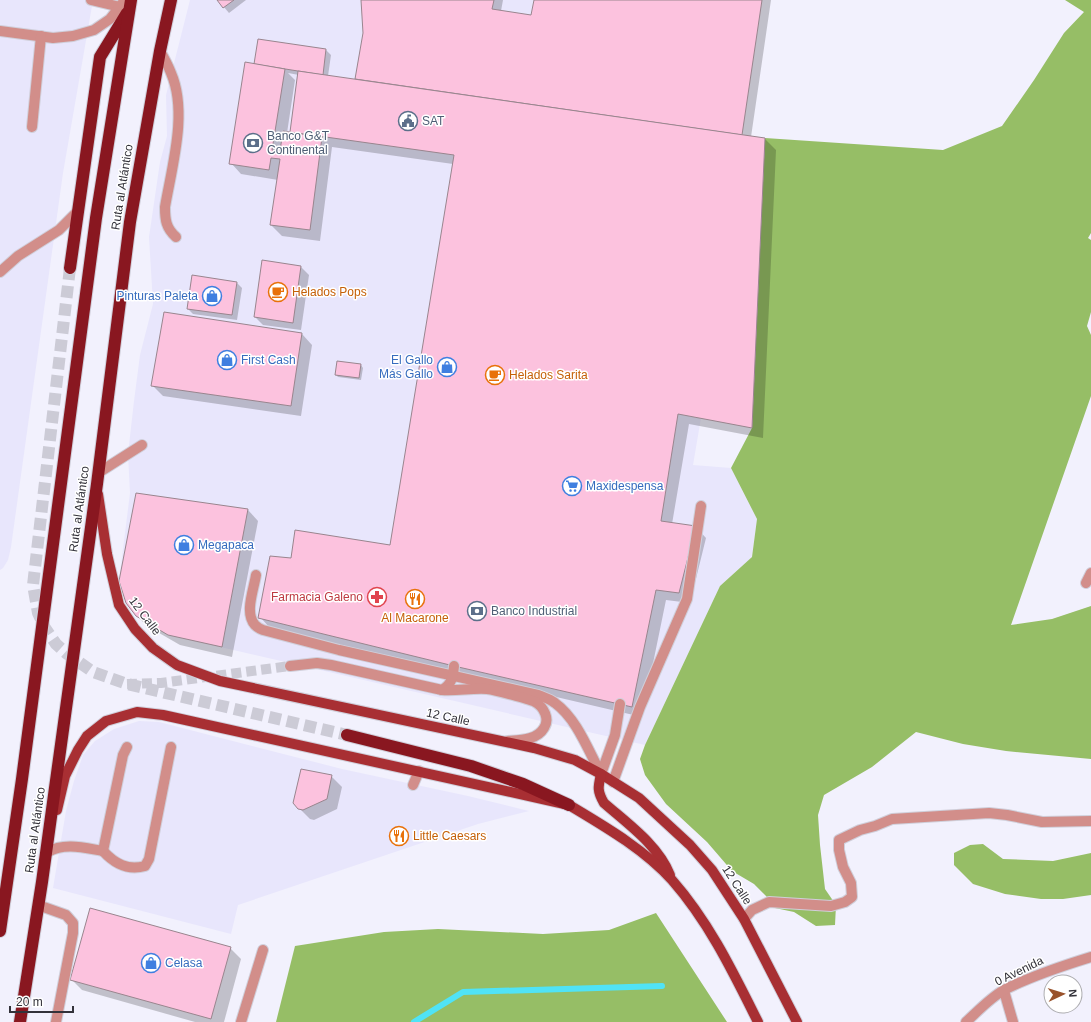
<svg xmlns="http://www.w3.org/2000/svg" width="1091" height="1022" font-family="Arial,sans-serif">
  <rect width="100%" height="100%" fill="#f2f1fd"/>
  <g fill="#e8e6fc">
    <path d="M0 0H93L63 173 11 547 8 560 3 568 0 570Z"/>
    <path d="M190 0H762L742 135 765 138 752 428 701 418 693 465 731 468 757 519 752 557 720 586 645 745 168 635 136 616 126 603 119 581 130 493 128 454 134 401 140 355 153 304 149 237 160 162 167 136 166 95Z"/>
    <path d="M139 721 159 722 342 769 468 796 529 811 478 824 238 905 231 934 53 888 66 811 74 781 83 755 95 741 114 729Z"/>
  </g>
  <g fill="#96be66">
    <path d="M1065 0H1091V233L1088 238 1091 240V312L1087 326 1091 335V396L1011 625 1052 619 1091 606V759L1006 751 963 744 916 732 872 767 824 795 818 815 820 845 825 889 836 905 835 925 816 926 794 912 775 908 766 896 754 884 732 871 707 842 666 804 645 775 640 759 645 745 720 586 752 557 757 519 731 468 752 428 765 138 943 150 1002 126 1034 80 1064 33 1084 12Z"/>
    <path d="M983 844 1003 859 1053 861 1091 853V895L1063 899H1041L1005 894 973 884 954 865V853L970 845Z"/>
    <path d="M656 913 727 1022H276L295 946 384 932 438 929 543 934 609 930Z"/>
  </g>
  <g fill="#0003" fill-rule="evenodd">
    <path d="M218 0H246L229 13Z"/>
    <path d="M362 0H503L501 11 532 16 535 0H771L751 137 765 139 776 150 763 438 689 424 672 524 696 527 706 538 690 603 666 600 642 717 466 676 270 628 260 617 292 559 391 546 453 164 332 147 320 241 282 236 271 225 278 180 241 174 231 163 255 65 326 50 331 55 328 76 355 80 364 34ZM288 73 299 75 291 133H287L295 80Z"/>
    <path d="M301 267 309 275 301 330 263 325 255 317Z"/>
    <path d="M193 276 237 283 242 288 237 320 193 314 188 309Z"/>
    <path d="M302 334 312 345 301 416 163 396 152 385Z"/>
    <path d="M338 362 361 365 363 368 361 380 338 377 336 375Z"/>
    <path d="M248 510 258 521 232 657 180 645 147 626 136 615Z"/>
    <path d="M331 776 342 787 337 809 314 820 310 819 299 808Z"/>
    <path d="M230 948 241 959 224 1022H195L82 990 71 979Z"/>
  </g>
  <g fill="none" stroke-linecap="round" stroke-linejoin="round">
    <path stroke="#50e3f6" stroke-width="6" d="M414 1022 463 992 662 986"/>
  </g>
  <g fill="#fcc2de" stroke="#99858e">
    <path d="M217 0H234L223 8Z"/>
    <path d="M361 0H494L492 9 531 15 534 0H762L742 135 355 79 363 33Z"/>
    <path d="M258 39 326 49 323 75 254 64Z"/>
    <path d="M245 62 285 69 272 150 280 151 283 131 322 137 310 230 270 225 280 159 271 158 269 170 229 164Z"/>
    <path d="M298 71 765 138 752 428 678 414 661 521 696 526 679 593 656 590 632 707 454 666 258 618 270 556 291 558 295 530 390 545 454 155 290 132Z"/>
    <path d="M262 260 301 266 293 323 254 317Z"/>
    <path d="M192 275 237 282 232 315 187 309Z"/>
    <path d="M164 312 302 333 291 406 151 386Z"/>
    <path d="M337 361 361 364 359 378 335 375Z"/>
    <path d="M136 493 248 509 222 647 168 635 136 616 126 603 119 581Z"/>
    <path d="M301 769 332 775 327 799 303 810 298 809 293 803Z"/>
    <path d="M90 908 231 947 211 1019 70 980Z"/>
  </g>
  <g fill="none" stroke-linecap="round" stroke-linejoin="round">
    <path stroke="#cccbd6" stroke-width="10" stroke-dasharray="10 5" stroke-linecap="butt" d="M127 684 161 683 290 666"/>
    <path stroke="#cccbd6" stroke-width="12" stroke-dasharray="12 6" stroke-linecap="butt" d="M70 268 33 585 38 613 45 628 56 644 66 653 93 672 127 684 347 735"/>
    <defs>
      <g id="minor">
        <path d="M91 0 120 7"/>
        <path d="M0 31 53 38 73 36 94 30 110 19 125 0"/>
        <path d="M160 51C164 58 168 65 171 73 188 112 172 166 165 207 165 220 166 228 176 237"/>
        <path d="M32 127 41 36"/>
        <path d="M0 272 18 256 59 230 78 211"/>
        <path d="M98 473 142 445"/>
        <path d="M256 575C254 589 244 613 255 625 257 627 260 629 263 630L339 650 538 695C543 697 550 699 555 703 577 719 588 750 601 774"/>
        <path d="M1086 583 1091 573"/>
        <path d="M290 666 317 663 331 665 442 690C452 684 453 677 454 666"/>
        <path d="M442 690C457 691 472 688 487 689 495 690 529 699 535 702 544 707 550 719 544 728 537 740 521 740 508 741"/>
        <path d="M601 774 615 735 620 704"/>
        <path d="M613 782 640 707 687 599 701 506"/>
        <path d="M413 785 419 771"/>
        <path d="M103 851C115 864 128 871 145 866L149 859 171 747"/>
        <path d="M48 852C64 842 85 848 103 851L123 755 127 747"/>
        <path d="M38 905 66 915 73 923V933L56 1022"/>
        <path d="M744 919 752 910 769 902 831 906 845 902 852 897 851 883 843 867 839 850V840L860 830 875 826 892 819 989 813 1007 815 1042 822 1091 821"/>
        <path d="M1004 991 1013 1022"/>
        <path d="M241 1022 263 950"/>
        <path d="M966 1022C978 1011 990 998 1004 990 1031 976 1062 966 1091 957"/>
      </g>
      <g id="major">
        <path d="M98 494 107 554 119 605 135 629 153 648 177 665 220 681 534 748 575 760 601 774 639 798 690 845 712 870 744 919 797 1022"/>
        <path d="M601 774C598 787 597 791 604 803 628 824 658 845 670 875"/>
        <path d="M57 810 65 776 78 750 87 736 106 721 137 712 163 715 569 805C604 826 644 849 672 880 709 922 733 972 758 1022"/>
      </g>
      <g id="highway">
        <path d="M70 268 100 57 127 13"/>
        <path d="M347 735 471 766 523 784 569 805"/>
        <path d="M0 931 22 779 96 218 131 0"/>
        <path d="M20 1022 42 882 97 484 130 222 160 51 171 0"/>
      </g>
    </defs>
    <use href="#minor" stroke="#d0cfda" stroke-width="12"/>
    <use href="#major" stroke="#d0cfda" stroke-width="12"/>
    <use href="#highway" stroke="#d0cfda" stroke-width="14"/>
    <use href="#minor" stroke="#d28e8a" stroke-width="10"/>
    <use href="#major" stroke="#a82f33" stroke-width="10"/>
    <use href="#highway" stroke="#891720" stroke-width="12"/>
  </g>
  <defs>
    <symbol id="civic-ring" viewBox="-11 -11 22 22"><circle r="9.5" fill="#fff" stroke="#5c6f8a" stroke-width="1.5"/><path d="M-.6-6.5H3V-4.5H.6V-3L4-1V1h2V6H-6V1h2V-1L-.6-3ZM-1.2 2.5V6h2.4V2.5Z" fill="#5c6f8a"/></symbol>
    <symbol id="bank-ring" viewBox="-11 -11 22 22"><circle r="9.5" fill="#fff" stroke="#5c6f8a" stroke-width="1.5"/><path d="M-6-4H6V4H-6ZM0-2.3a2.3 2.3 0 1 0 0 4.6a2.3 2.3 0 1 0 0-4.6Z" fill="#5c6f8a"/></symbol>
    <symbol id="cafe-ring" viewBox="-11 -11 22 22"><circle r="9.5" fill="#fff" stroke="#e8710a" stroke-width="1.5"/><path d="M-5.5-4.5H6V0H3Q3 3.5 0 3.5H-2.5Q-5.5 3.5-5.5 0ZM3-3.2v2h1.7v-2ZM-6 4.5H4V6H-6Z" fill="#e8710a"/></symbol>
    <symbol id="shop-ring" viewBox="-11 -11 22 22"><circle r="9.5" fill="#fff" stroke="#3f7fe0" stroke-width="1.5"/><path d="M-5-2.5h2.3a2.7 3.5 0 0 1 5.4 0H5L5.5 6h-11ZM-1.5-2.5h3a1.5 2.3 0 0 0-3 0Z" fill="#3f7fe0"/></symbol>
    <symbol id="supermarket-ring" viewBox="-11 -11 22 22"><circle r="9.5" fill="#fff" stroke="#3f7fe0" stroke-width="1.5"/><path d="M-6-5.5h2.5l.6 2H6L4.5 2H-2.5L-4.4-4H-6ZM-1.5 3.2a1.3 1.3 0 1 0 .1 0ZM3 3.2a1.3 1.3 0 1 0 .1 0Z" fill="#3f7fe0"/></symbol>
    <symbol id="pharmacy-ring" viewBox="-11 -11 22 22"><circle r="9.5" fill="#fff" stroke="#e0444e" stroke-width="1.5"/><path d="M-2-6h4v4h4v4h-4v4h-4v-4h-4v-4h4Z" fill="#e0444e"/></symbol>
    <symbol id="restaurant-ring" viewBox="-11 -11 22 22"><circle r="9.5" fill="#fff" stroke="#e8710a" stroke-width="1.5"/><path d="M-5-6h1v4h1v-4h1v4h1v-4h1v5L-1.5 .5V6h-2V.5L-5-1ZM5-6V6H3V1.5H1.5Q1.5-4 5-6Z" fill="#e8710a"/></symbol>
  </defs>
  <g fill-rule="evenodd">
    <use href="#civic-ring" x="397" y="110" width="22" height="22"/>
    <use href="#bank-ring" x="242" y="132" width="22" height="22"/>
    <use href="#cafe-ring" x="267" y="281" width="22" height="22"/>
    <use href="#shop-ring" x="201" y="285" width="22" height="22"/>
    <use href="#shop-ring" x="216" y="349" width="22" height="22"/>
    <use href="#shop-ring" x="436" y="356" width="22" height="22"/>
    <use href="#cafe-ring" x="484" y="364" width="22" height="22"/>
    <use href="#supermarket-ring" x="561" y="475" width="22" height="22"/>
    <use href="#shop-ring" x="173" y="534" width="22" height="22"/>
    <use href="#pharmacy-ring" x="366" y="586" width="22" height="22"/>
    <use href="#restaurant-ring" x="404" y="588" width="22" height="22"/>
    <use href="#bank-ring" x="466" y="600" width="22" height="22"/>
    <use href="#restaurant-ring" x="388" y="825" width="22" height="22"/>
    <use href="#shop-ring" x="140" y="952" width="22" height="22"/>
  </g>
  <g text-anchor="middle" stroke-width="3" stroke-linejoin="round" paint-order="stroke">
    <g font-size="12" fill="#4e5e75" stroke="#fff" text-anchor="start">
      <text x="422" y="125">SAT</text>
      <text x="267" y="140">Banco G&amp;T<tspan x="267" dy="14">Continental</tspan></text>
      <text x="491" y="615">Banco Industrial</text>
    </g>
    <g font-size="12" fill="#33323a" stroke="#fff">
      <text transform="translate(122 187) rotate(-81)" y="4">Ruta al Atlántico</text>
      <text transform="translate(79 509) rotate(-82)" y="4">Ruta al Atlántico</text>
      <text transform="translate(145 616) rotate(53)" y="4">12 Calle</text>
      <text transform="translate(448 717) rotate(12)" y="4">12 Calle</text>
      <text transform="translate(35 830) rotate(-82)" y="4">Ruta al Atlántico</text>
      <text transform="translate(737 885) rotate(57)" y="4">12 Calle</text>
      <text transform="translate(1019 971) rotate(-26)" y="4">0 Avenida</text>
    </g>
    <g font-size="12" fill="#c56008" stroke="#fff" text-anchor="start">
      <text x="292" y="296">Helados Pops</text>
      <text x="509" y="379">Helados Sarita</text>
      <text x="415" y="622" text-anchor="middle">Al Macarone</text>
      <text x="413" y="840">Little Caesars</text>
    </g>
    <g font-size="12" fill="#366cbe" stroke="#fff" text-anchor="start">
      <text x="198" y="300" text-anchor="end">Pinturas Paleta</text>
      <text x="241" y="364">First Cash</text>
      <text x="433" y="364" text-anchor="end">El Gallo<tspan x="433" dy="14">Más Gallo</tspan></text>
      <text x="586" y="490">Maxidespensa</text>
      <text x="198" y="549">Megapaca</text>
      <text x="165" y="967">Celasa</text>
    </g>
    <g font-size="12" fill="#be3a42" stroke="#fff" text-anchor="end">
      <text x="363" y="601">Farmacia Galeno</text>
    </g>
  </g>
  <g transform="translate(1063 994) rotate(86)"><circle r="19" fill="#ffffff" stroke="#adadb0"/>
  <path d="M0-3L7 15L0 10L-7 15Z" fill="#99522b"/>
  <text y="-6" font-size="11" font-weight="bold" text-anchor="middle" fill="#33323a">N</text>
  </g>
  <path d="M10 1006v6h63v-6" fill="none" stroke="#33323a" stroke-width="2"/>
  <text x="16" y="1006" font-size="12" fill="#33323a" stroke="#ffffff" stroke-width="3" paint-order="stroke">20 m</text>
</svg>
